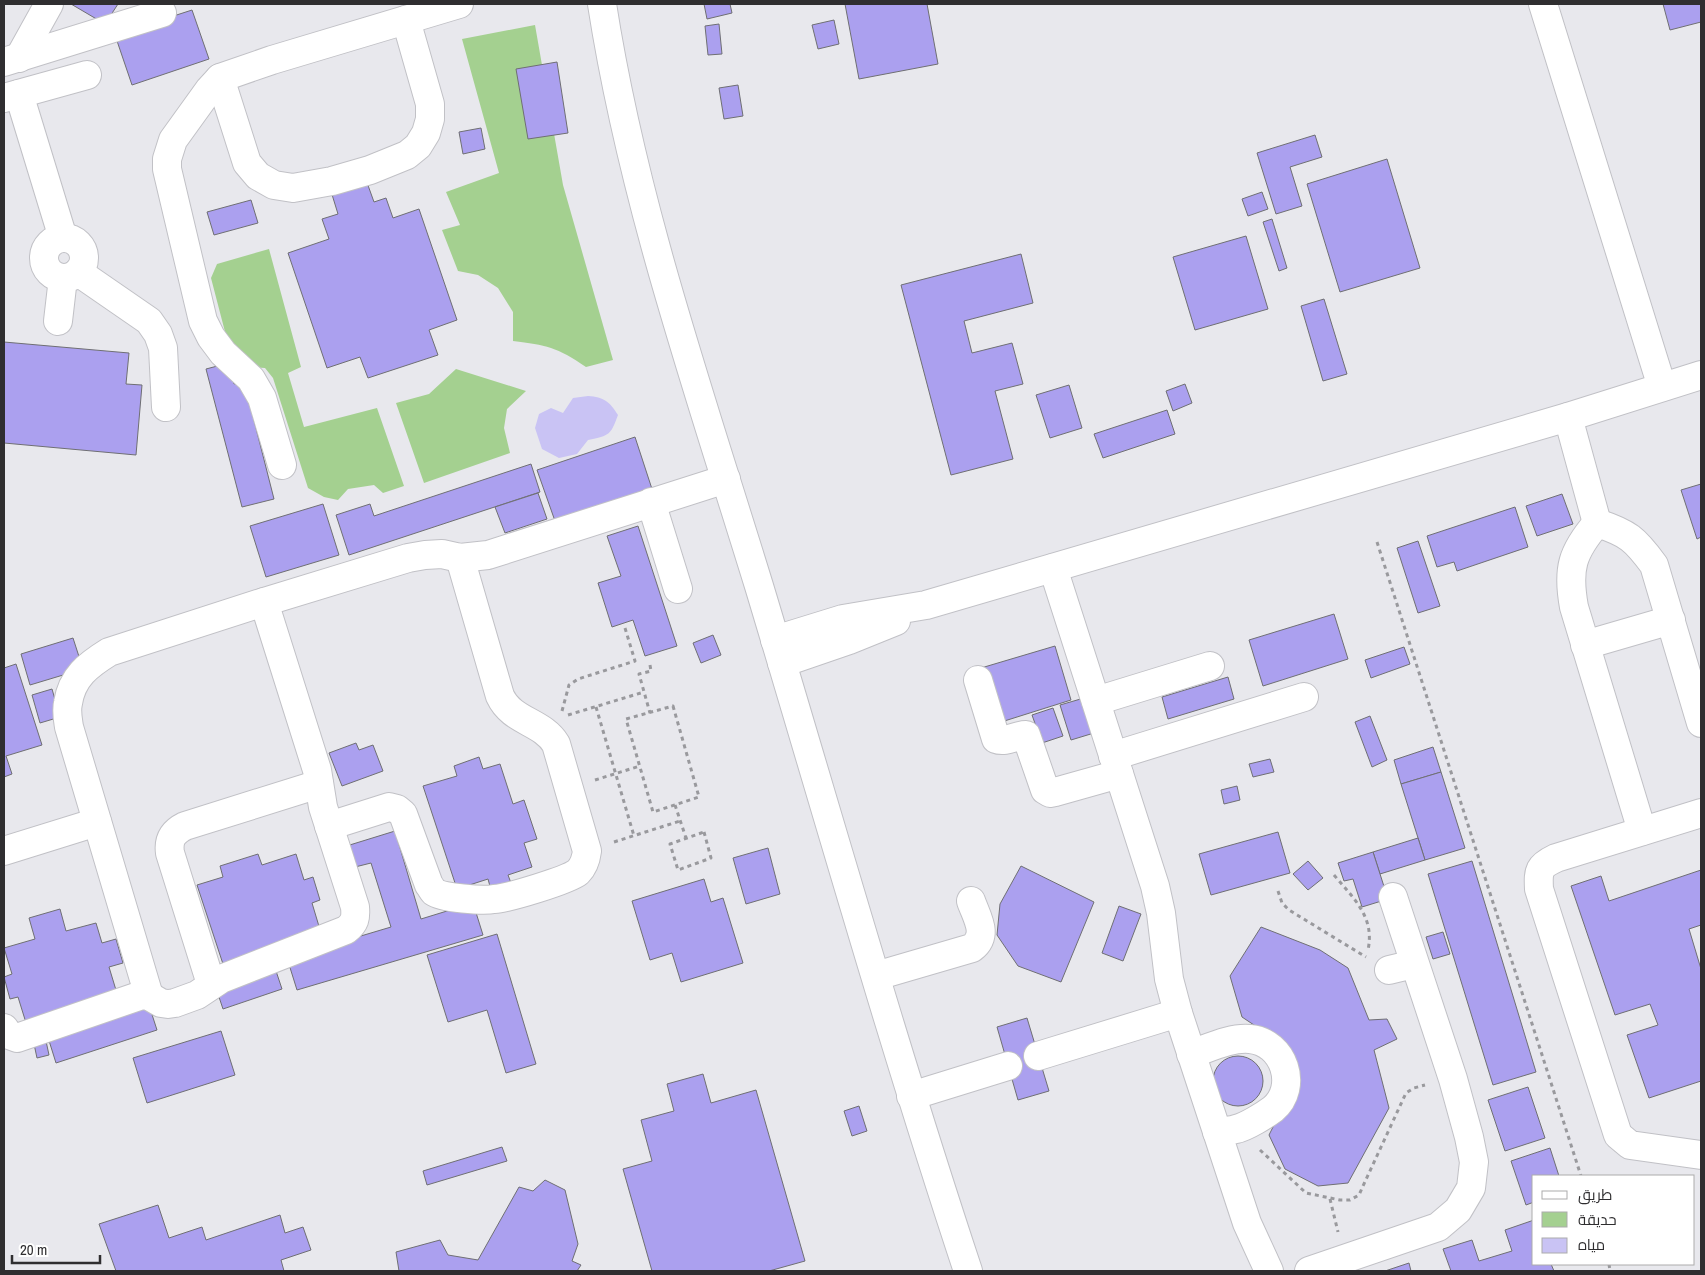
<svg xmlns="http://www.w3.org/2000/svg" width="1705" height="1275" font-family="'Archivo Narrow',Cairo,sans-serif">
  <rect width="100%" height="100%" fill="#e8e8ed"/>
  <g fill="#a4d090">
    <path d="M535 25 563 185 613 360 586 367C557 347 546 345 513 341V312L498 288 478 275 458 271 442 230 460 225 446 192 499 173 462 39Z"/>
    <path d="M269 249 301 367 288 373 304 427 377 408 404 486 383 493 374 485 348 489 338 500 324 497 308 488 273 378 265 368 252 367 230 351 211 278 217 264Z"/>
    <path d="M456 369 526 391 507 409 504 428 510 453 424 483 396 403 429 394Z"/>
  </g>
  <path fill="#c9c3f4" d="M588 396C604 397 610 402 618 415 611 434 610 436 588 440L577 454 559 458 542 449 535 428 539 414 551 408 563 413 573 398Z"/>
  <g fill="#aba0ef" stroke="#6f6f73">
    <path d="M71 4H118L105 24Z"/>
    <path d="M704 4H730L732 13 707 19Z"/>
    <path d="M845 4H927L938 64 859 79Z"/>
    <path d="M1663 4H1701V22L1670 30Z"/>
    <path d="M192 10 209 59 132 85 115 35Z"/>
    <path d="M834 20 839 44 818 49 812 25Z"/>
    <path d="M719 24 722 54 708 55 705 26Z"/>
    <path d="M557 62 568 133 528 139 516 69Z"/>
    <path d="M738 85 743 116 724 119 719 88Z"/>
    <path d="M481 128 485 149 463 154 459 132Z"/>
    <path d="M1315 135 1322 157 1290 167 1302 206 1276 214 1257 153Z"/>
    <path d="M1387 159 1420 268 1340 292 1307 184Z"/>
    <path d="M365 177 374 202 386 198 393 218 419 209 457 320 429 330 438 355 368 378 360 357 327 368 288 253 329 239 322 219 338 214 330 188Z"/>
    <path d="M1262 192 1268 209 1248 216 1242 199Z"/>
    <path d="M251 200 258 223 214 235 207 212Z"/>
    <path d="M1272 219 1287 268 1279 271 1263 222Z"/>
    <path d="M1246 236 1268 309 1195 330 1173 257Z"/>
    <path d="M1021 254 1033 303 964 321 972 353 1012 343 1023 384 995 391 1013 459 951 475 901 285Z"/>
    <path d="M1324 299 1347 374 1323 381 1301 306Z"/>
    <path d="M4 342 129 353 126 384 142 385 136 455 4 443Z"/>
    <path d="M229 363 234 384 244 381 274 499 242 507 206 369Z"/>
    <path d="M1185 384 1192 403 1173 411 1166 391Z"/>
    <path d="M1069 385 1082 428 1050 438 1036 395Z"/>
    <path d="M1167 410 1175 434 1103 458 1094 434Z"/>
    <path d="M635 437 652 489 555 521 537 470Z"/>
    <path d="M531 464 540 492 349 555 336 515 370 504 374 516Z"/>
    <path d="M1701 484V537L1697 539 1681 490Z"/>
    <path d="M538 493 547 519 505 533 495 507Z"/>
    <path d="M1562 494 1573 524 1537 536 1526 506Z"/>
    <path d="M323 504 339 555 266 577 250 526Z"/>
    <path d="M1515 507 1528 547 1457 571 1454 562 1437 567 1427 536Z"/>
    <path d="M638 526 677 646 645 656 633 620 612 627 598 583 621 576 607 536Z"/>
    <path d="M1418 541 1440 606 1418 613 1397 548Z"/>
    <path d="M1334 614 1348 659 1263 686 1249 640Z"/>
    <path d="M713 635 721 655 701 663 693 643Z"/>
    <path d="M73 638 83 669 30 685 21 654Z"/>
    <path d="M1055 646 1071 700 998 723 981 668Z"/>
    <path d="M1404 647 1410 664 1371 678 1365 660Z"/>
    <path d="M16 664 42 745 6 756 12 774 4 777V668Z"/>
    <path d="M1228 677 1234 699 1168 719 1162 697Z"/>
    <path d="M52 689 60 717 40 723 32 695Z"/>
    <path d="M1084 698 1094 733 1071 740 1060 705Z"/>
    <path d="M1053 708 1063 736 1042 743 1032 715Z"/>
    <path d="M1370 716 1387 760 1372 767 1355 722Z"/>
    <path d="M356 743 359 750 373 745 383 771 342 786 329 753Z"/>
    <path d="M1433 747 1441 772 1401 784 1394 760Z"/>
    <path d="M479 757 483 769 500 764 513 804 524 800 537 839 524 843 532 867 508 875 511 883 491 890 488 879 457 889 423 786 457 776 454 766Z"/>
    <path d="M1270 759 1274 772 1253 777 1249 764Z"/>
    <path d="M1441 772 1465 848 1425 860 1401 784Z"/>
    <path d="M1237 786 1240 800 1224 804 1221 790Z"/>
    <path d="M395 831 421 919 473 903 483 935 297 990 287 958 391 927 371 863 347 869 340 848Z"/>
    <path d="M1278 832 1290 873 1211 895 1199 854Z"/>
    <path d="M1418 838 1425 860 1380 874 1373 852Z"/>
    <path d="M768 848 780 894 746 904 733 858Z"/>
    <path d="M1373 852 1388 899 1362 907 1353 879 1344 881 1338 863Z"/>
    <path d="M258 854 262 865 296 854 304 880 313 877 320 900 312 903 321 933 223 964 197 885 223 877 220 866Z"/>
    <path d="M1308 861 1323 878 1308 890 1293 874Z"/>
    <path d="M1472 861 1536 1072 1493 1085 1428 874Z"/>
    <path d="M1021 866 1094 902 1061 982 1018 966 997 935 1000 904Z"/>
    <path d="M1701 870V925L1689 929 1701 969V1081L1649 1098 1627 1035 1658 1025 1650 1004 1615 1015 1571 886 1601 876 1609 901Z"/>
    <path d="M704 879 711 902 723 898 743 963 681 982 672 953 650 960 632 901Z"/>
    <path d="M1119 906 1141 914 1123 961 1102 953Z"/>
    <path d="M60 909 66 931 96 923 102 943 116 939 123 963 109 967 119 1000 27 1026 18 997 10 999 4 977 12 974 4 948 35 939 29 918Z"/>
    <path d="M1261 927 1320 950 1348 968 1369 1020 1387 1019 1397 1039 1374 1050 1389 1108 1348 1183 1318 1186 1285 1169 1269 1135 1299 1075 1290 1049 1242 1017 1230 976Z"/>
    <path d="M1443 932 1450 954 1433 959 1426 937Z"/>
    <path d="M497 934 536 1064 506 1073 487 1010 448 1022 427 955Z"/>
    <path d="M276 971 282 989 223 1009 217 991Z"/>
    <path d="M147 999 157 1030 56 1063 46 1031Z"/>
    <path d="M1027 1018 1049 1091 1018 1100 997 1027Z"/>
    <path d="M221 1031 235 1075 147 1103 133 1058Z"/>
    <path d="M46 1041 49 1055 37 1058 34 1044Z"/>
    <circle cx="1238" cy="1081" r="25"/>
    <path d="M703 1074 711 1103 756 1090 805 1261 769 1271H652L623 1169 652 1161 641 1120 674 1111 667 1084Z"/>
    <path d="M1528 1087 1545 1138 1505 1151 1488 1100Z"/>
    <path d="M859 1106 867 1131 852 1136 844 1111Z"/>
    <path d="M502 1147 507 1161 427 1185 423 1171Z"/>
    <path d="M1550 1148 1559 1176H1534V1202L1526 1205 1511 1161Z"/>
    <path d="M545 1180 565 1190 578 1244 572 1261 581 1265 577 1271H399L396 1252 440 1240 448 1255 478 1260 519 1187 533 1191Z"/>
    <path d="M158 1205 169 1238 202 1227 206 1240 280 1215 285 1233 303 1227 311 1250 281 1260 284 1271H116L99 1224Z"/>
    <path d="M1534 1220V1264H1551L1554 1271H1451L1443 1249 1472 1240 1479 1261 1512 1251 1505 1230Z"/>
    <path d="M1409 1263 1411 1271H1385Z"/>
  </g>
  <g fill="none" stroke-linecap="round" stroke-linejoin="round">
    <defs>
      <g id="minor">
        <path d="M602 4C633 203 700 394 759 586 828 815 893 1045 968 1271"/>
        <path d="M1543 4 1662 387"/>
        <path d="M19 58 49 4"/>
        <path d="M4 62 162 13"/>
        <path d="M220 78 247 163 258 176 274 185 293 188 332 181 370 170 407 155 418 146 426 133 430 119V104L406 20"/>
        <path d="M19 94 63 238"/>
        <path d="M4 98 87 75"/>
        <circle cx="64" cy="258" r="20"/>
        <path d="M78 272 149 321 158 334 163 348 166 407"/>
        <path d="M58 321 63 278"/>
        <path d="M1568 417 1597 523"/>
        <path d="M282 465 262 398 251 379 223 353 211 337 203 321 167 169V159L173 140 209 90 220 78 272 60 459 4"/>
        <path d="M651 502 678 589"/>
        <path d="M1597 523C1572 552 1567 569 1574 607L1642 831"/>
        <path d="M1597 523C1628 533 1635 539 1654 565L1701 723"/>
        <path d="M1053 568 1155 886 1161 913 1169 979 1178 1013 1247 1223 1269 1271"/>
        <path d="M775 640 843 619 926 605 1568 417 1701 375"/>
        <path d="M1585 645 1671 620"/>
        <path d="M782 663 849 640 896 621"/>
        <path d="M978 680 996 739C1006 743 1016 735 1026 735L1045 790 1050 793 1055 792 1119 774"/>
        <path d="M1096 701 1210 666"/>
        <path d="M1113 756 1304 697"/>
        <path d="M1701 813 1556 858C1539 866 1538 870 1539 889L1618 1135 1630 1145 1701 1155"/>
        <path d="M329 826 389 807 397 809 403 814 429 885C431 887 432 890 434 892 442 898 483 901 494 899 509 898 568 880 578 872 584 866 586 859 587 851L556 744C542 721 512 722 500 696L460 558"/>
        <path d="M4 851 97 822"/>
        <path d="M1389 970 1414 964"/>
        <path d="M876 976 972 948C989 935 977 918 971 901"/>
        <path d="M211 984 170 853C168 839 173 832 185 826L319 784"/>
        <path d="M149 996 69 727C68 720 66 711 68 703 72 677 88 665 109 652L264 602 408 558 425 555 442 554 460 558 488 555 726 479"/>
        <path d="M4 1028 9 1035 17 1038 142 995 149 996 161 1003 168 1004 175 1003 197 995 221 979 346 930C355 923 356 918 355 907L323 807 317 770 264 602"/>
        <path d="M1191 1054C1209 1048 1231 1037 1250 1039 1284 1042 1299 1087 1273 1109 1265 1115 1246 1127 1236 1129 1230 1131 1223 1131 1217 1132"/>
        <path d="M1038 1056 1178 1013"/>
        <path d="M911 1096 1008 1066"/>
        <path d="M1309 1271 1438 1227 1458 1210 1471 1188 1474 1162 1469 1137 1453 1079 1393 897"/>
      </g>
    </defs>
    <use href="#minor" stroke="#c1c1c6" stroke-width="30"/>
    <g stroke="#99999d" stroke-width="3" stroke-dasharray="4 4" stroke-linecap="butt">
      <path d="M1377 542 1581 1176"/>
      <path d="M650 665 651 671 639 674 650 713"/>
      <path d="M673 706 699 797 653 812 626 719Z"/>
      <path d="M596 707 634 836"/>
      <path d="M562 711 569 685 578 679 635 661 625 628"/>
      <path d="M568 715 644 692"/>
      <path d="M595 780 640 766"/>
      <path d="M675 805 686 838"/>
      <path d="M704 832 711 858 678 870 670 844Z"/>
      <path d="M614 842 680 821"/>
      <path d="M1334 875C1354 899 1375 917 1368 950"/>
      <path d="M1278 891 1282 903 1289 910 1366 957"/>
      <path d="M1260 1150 1306 1193 1340 1200H1350L1359 1195 1363 1186 1406 1093 1414 1088 1425 1085"/>
      <path d="M1330 1199 1338 1232"/>
      <path d="M1609 1264 1610 1271"/>
    </g>
    <use href="#minor" stroke="#fff" stroke-width="28"/>
  </g>
  <rect width="1705" height="1275" fill="none" stroke="#2f2e30" stroke-width="10"/>
  <rect x="1532" y="1175" width="162" height="90" fill="#ffffff" stroke="#acabac"/>
  <rect x="1542" y="1191" width="25" height="8" fill="#ffffff" stroke="#acabac"/>
  <text x="1578" y="1200" font-size="15" fill="#2f2e30">طريق</text>
  <rect x="1542" y="1212" width="25" height="15" fill="#a4d090" stroke="#acabac"/>
  <text x="1578" y="1225" font-size="15" fill="#2f2e30">حديقة</text>
  <rect x="1542" y="1238" width="25" height="15" fill="#c9c3f4" stroke="#acabac"/>
  <text x="1578" y="1250" font-size="15" fill="#2f2e30">مياه</text>
  <path d="M12 1255v8h88v-8" fill="none" stroke="#2f2e30" stroke-width="2.5"/>
  <text x="20" y="1255" font-size="15" fill="#2f2e30" stroke="#ffffff" stroke-width="4" paint-order="stroke">20 m</text>
</svg>
